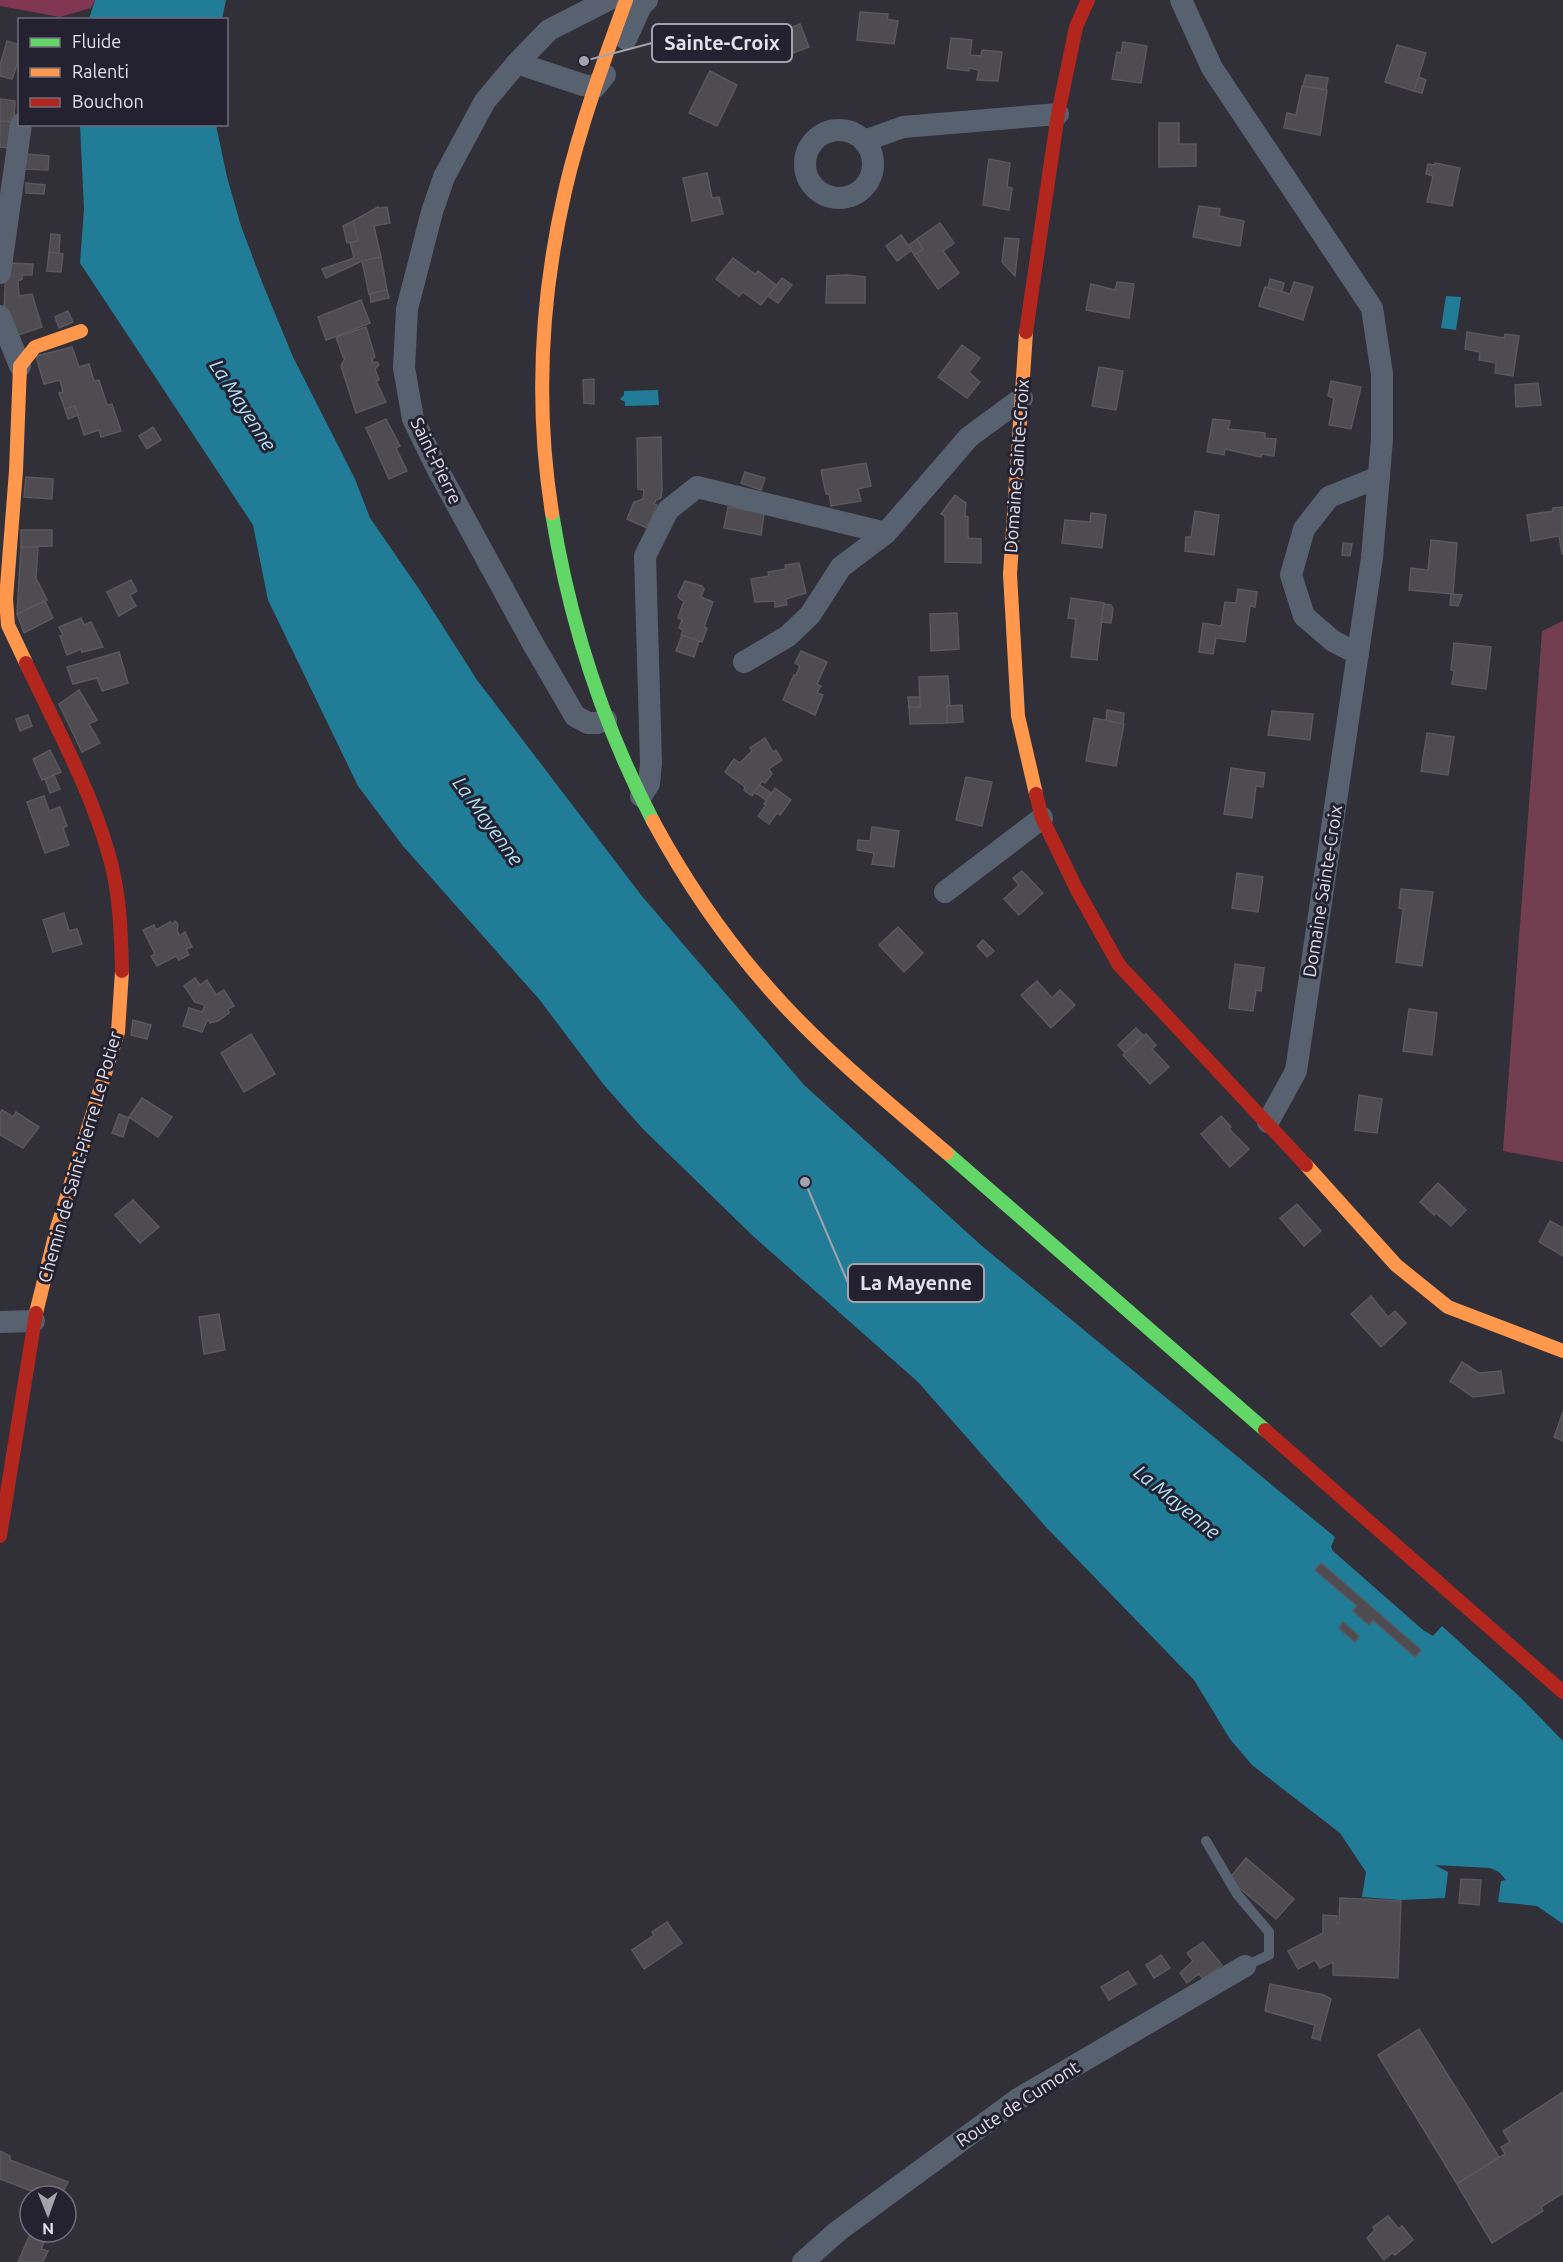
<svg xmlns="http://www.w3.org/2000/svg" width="1563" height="2262" font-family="Ubuntu,sans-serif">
  <rect width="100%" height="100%" fill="#313038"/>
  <path fill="#733e4f" d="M1563 621V1162L1503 1151 1542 631Z"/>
  <path fill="#813652" d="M0 0H95L91 8 60 17 0 6Z"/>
  <g fill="#217c98" fill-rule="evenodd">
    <path d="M95 0H226L222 19H89Z"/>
    <path d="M80 125H216L227 177 241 226 262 282 293 357 355 479 370 518 419 589 477 680 641 895 804 1085 982 1246 1335 1537 1331 1547 1333 1551 1423 1630 1433 1636 1442 1626 1520 1697 1563 1741V1924L1537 1906 1498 1902 1501 1881 1506 1880 1499 1872 1490 1868 1435 1865 1448 1872 1445 1898 1400 1900 1362 1897 1366 1872 1340 1833 1252 1765 1230 1739 1194 1680 1045 1526 918 1382 753 1236 643 1129 604 1085 539 999 403 846 358 786 268 600 253 525 80 263 84 209ZM1357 1606 1420 1650 1421 1651 1415 1656 1373 1620 1369 1625 1353 1611Z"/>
    <path d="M1446 296 1461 297 1456 330 1441 328Z"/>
    <path d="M658 390 659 405 625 406V402L620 399 624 395V391Z"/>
  </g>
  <g fill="#4e4b51" stroke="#5a575d" stroke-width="1.5">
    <path d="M860 12 888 14 887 19 898 21 894 44 857 40Z"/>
    <path d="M800 24 809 47 769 62 757 34 770 29 772 35Z"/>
    <path d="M951 38 972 40 970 55 981 56 982 50 1002 52 998 81 977 80 979 70 969 68V71L947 68Z"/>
    <path d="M7 41 20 45V56L12 79 0 76V65Z"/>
    <path d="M1123 42 1147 46 1141 83 1112 79 1117 52 1121 53Z"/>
    <path d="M1397 45 1426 53 1414 91 1385 82Z"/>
    <path d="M710 71 737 85 717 126 689 113Z"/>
    <path d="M1306 75 1328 78 1326 90 1303 86Z"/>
    <path d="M1419 77 1426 80 1422 93 1414 91Z"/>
    <path d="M1302 86 1327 90 1320 135 1284 128 1287 113 1296 115Z"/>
    <path d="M0 99 15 101 14 122 0 121Z"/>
    <path d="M0 121 14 122 10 148 0 147Z"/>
    <path d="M1159 123H1179V144H1196V166L1159 167Z"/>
    <path d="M25 154 49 156 48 170 24 169Z"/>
    <path d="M989 159 1010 163 1007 187 1012 188 1009 210 983 205Z"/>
    <path d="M1435 163 1460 168 1452 206 1427 202 1433 176 1426 174 1428 164 1435 165Z"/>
    <path d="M707 173 712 198 719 197 723 214 692 221 683 178Z"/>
    <path d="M26 183 45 185 44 194 26 193Z"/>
    <path d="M1199 206 1220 209 1219 216 1244 221 1240 246 1193 237Z"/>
    <path d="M378 207 379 208 387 207 390 223 374 226 381 257 362 261 326 278 322 269 354 258 350 242 358 241 353 221Z"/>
    <path d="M353 221 358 241 347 243 343 226Z"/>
    <path d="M940 223 954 243 943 251 959 273 938 289 914 255 923 249 917 239Z"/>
    <path d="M51 234 60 235 59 253 49 252Z"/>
    <path d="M901 235 912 250 897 261 886 246Z"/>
    <path d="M1005 238 1019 239 1015 276 1002 262Z"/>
    <path d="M917 239 923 249 914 255 909 245Z"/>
    <path d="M49 252 63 254 61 272 47 271Z"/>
    <path d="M381 257 387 290 369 294 362 261Z"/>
    <path d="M733 258 755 274 758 271 776 285 761 305 743 292 739 296 716 279Z"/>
    <path d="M6 263 33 264 32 275H22V279L18 281 19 296 32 294 42 327 15 336 4 311Z"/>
    <path d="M847 275 865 277V303H826L827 276Z"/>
    <path d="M782 278 792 285 778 303 768 296Z"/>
    <path d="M1270 279 1284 283 1282 292 1268 288Z"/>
    <path d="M1117 282 1134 284 1129 318 1086 310 1091 284 1115 290Z"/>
    <path d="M1294 282 1313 287 1303 320 1259 306 1265 287 1290 294Z"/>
    <path d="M387 290 389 298 371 302 370 294Z"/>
    <path d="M361 300 370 323 326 340 318 317Z"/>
    <path d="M68 311 73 322 59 328 55 317Z"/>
    <path d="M366 327 375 357 372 359 373 363 377 362 379 365 375 369 379 380 376 381 386 402 356 413 341 366 345 358 343 357 336 337Z"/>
    <path d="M1467 332 1504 338 1505 334 1519 336 1513 376 1495 373 1496 363 1479 360 1480 352 1465 349Z"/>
    <path d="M962 345 980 358 969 372 980 382 967 398 938 377Z"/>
    <path d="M72 347 79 367 89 364 94 381 99 380 107 405 112 404 121 431 101 437 99 430 84 435 75 406 65 409 59 393 63 392 60 380 44 384 36 356Z"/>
    <path d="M1099 367 1123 371 1116 410 1092 406Z"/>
    <path d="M594 379V404L584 403 583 380Z"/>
    <path d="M1331 381 1361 387 1351 429 1329 425 1334 398 1328 396Z"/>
    <path d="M1538 383 1541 405 1516 407 1515 385Z"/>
    <path d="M75 406 78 415 68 419 65 409Z"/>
    <path d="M386 419 400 446 396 448 407 471 389 479 366 428Z"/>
    <path d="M1213 419 1230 421 1228 429 1265 433V438L1276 439 1274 456 1262 454 1261 457 1225 449 1224 455 1207 452Z"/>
    <path d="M153 427 161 440 147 449 139 436Z"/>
    <path d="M661 437 662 490 661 498 656 500 654 504 657 505 647 528 627 519 634 502 643 499 644 490 638 489 637 438Z"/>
    <path d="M866 463 871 486 858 489 861 501 831 506 829 494H826L821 470Z"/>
    <path d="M745 472 765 478 761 490 741 483Z"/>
    <path d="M26 477 53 479 52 499 24 497Z"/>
    <path d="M955 495 966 503 965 516 968 517V538L981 539V563L945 562V516L941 514Z"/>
    <path d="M728 507 764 513 761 535 724 528Z"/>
    <path d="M1563 507V554H1562L1559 536 1531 541 1527 515 1553 511V508Z"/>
    <path d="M1195 511 1219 515 1214 555 1185 551 1186 537H1191Z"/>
    <path d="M1091 513 1106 515 1102 548 1062 543 1065 520 1090 522Z"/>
    <path d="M21 530H52V546L21 547Z"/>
    <path d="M1431 540 1457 543 1453 594 1409 590 1411 568 1428 570Z"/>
    <path d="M1343 543 1352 544 1350 556 1342 555Z"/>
    <path d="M21 547H38L36 578 47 600 17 614Z"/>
    <path d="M799 563 806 593 786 599 787 605 775 607V601L755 602 751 579 769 576 768 572 786 569 785 565Z"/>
    <path d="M131 580 137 591 130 595 136 606 119 616 107 592Z"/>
    <path d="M685 581 702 586 704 589 701 597 713 602 704 627 707 628 702 642 681 635 683 630 679 628 682 620 678 618 684 601 680 599 678 596Z"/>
    <path d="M1238 589 1257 592 1255 607 1250 606 1245 642 1216 638 1213 654 1199 652 1203 623 1221 626 1225 602 1236 603Z"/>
    <path d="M1451 594 1462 595 1458 606 1450 605Z"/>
    <path d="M1071 598 1104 603 1097 660 1071 657 1076 619 1068 618Z"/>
    <path d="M45 601 53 618 24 633 17 614Z"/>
    <path d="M1104 604 1111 605 1113 609 1111 623 1101 622Z"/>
    <path d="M957 613 959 649 931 651 930 614Z"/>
    <path d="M81 618 84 625 91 622 103 647 82 652 81 649 67 655 60 636 63 635 59 627Z"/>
    <path d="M682 635 699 641 694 657 676 651Z"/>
    <path d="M1454 643 1491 647 1486 689 1452 684 1454 671 1451 670Z"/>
    <path d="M801 651 827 662 817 684 821 686 817 693 823 695 815 715 783 700 794 675H796L800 666 795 663Z"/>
    <path d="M119 652 128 683 102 691 97 678 73 684 67 667Z"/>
    <path d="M948 676 950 705 947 706V723L910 724 909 707H920L919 677Z"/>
    <path d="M79 690 97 720 89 724 100 743 82 752 59 704Z"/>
    <path d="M908 697H920V707H909Z"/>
    <path d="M962 705 963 722 947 723V706Z"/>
    <path d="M1107 710 1124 713 1123 725 1106 720Z"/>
    <path d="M1272 711 1313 714 1310 740 1268 735Z"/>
    <path d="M28 715 32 726 20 731 16 719Z"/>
    <path d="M1094 718 1124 724 1116 766 1086 761Z"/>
    <path d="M1427 733 1454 737 1448 775 1421 771Z"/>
    <path d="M765 738 773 752 776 750 782 760 769 769 772 774 765 783 762 781 752 796 744 790 745 787 725 772 734 759 740 763 752 751 750 748Z"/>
    <path d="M50 750 61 772 42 780 33 759Z"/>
    <path d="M1231 768 1265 773 1263 787 1256 786 1252 818 1224 814Z"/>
    <path d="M54 775 60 789 50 793 45 779Z"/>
    <path d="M966 777 992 782 982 826 956 820Z"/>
    <path d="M760 785 771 793 766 800 754 792Z"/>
    <path d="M775 788 791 800 780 815 777 813 769 824 758 816 766 805 764 804Z"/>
    <path d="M44 796 49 811 60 807 67 826 63 828 69 845 45 853 27 802Z"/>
    <path d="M872 827 899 831 894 867 872 864 874 853 857 850 858 840 870 841Z"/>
    <path d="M1022 871 1043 893 1019 915 1004 899 1019 885 1013 878Z"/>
    <path d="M1237 873 1263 877 1258 912 1232 908Z"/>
    <path d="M1401 889 1433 892 1422 966 1396 962 1403 909 1399 908Z"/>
    <path d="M64 913 69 931 77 929 82 944 53 952 43 920Z"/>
    <path d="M175 921 178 924 177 931 180 936 185 932 192 947 186 949 189 955 179 960 176 956 157 966 151 956 155 954 143 930 154 925 156 930 170 922 173 924Z"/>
    <path d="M898 927 923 953 904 972 879 945Z"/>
    <path d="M983 940 994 951 987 957 977 946Z"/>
    <path d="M1235 964 1264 968 1261 991 1256 990 1253 1011 1229 1008Z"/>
    <path d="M195 978 200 985 207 980 216 995 224 990 234 1006 228 1009 229 1013 218 1021 210 1023 208 1019 202 1032 183 1026 189 1008 202 1012 205 1005 195 1002 184 986Z"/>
    <path d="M1037 981 1052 998 1060 990 1075 1005 1051 1028 1021 995Z"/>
    <path d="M1409 1009 1437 1013 1432 1055 1403 1051Z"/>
    <path d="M133 1020 151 1025 147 1039 131 1035Z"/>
    <path d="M1136 1028 1143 1035 1125 1053 1118 1045Z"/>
    <path d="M251 1034 275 1074 244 1092 221 1053Z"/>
    <path d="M1146 1034 1156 1045 1152 1049 1169 1067 1150 1084 1123 1055Z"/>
    <path d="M1359 1095 1382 1099 1377 1133 1355 1130Z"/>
    <path d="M142 1098 172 1117 158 1137 129 1117Z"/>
    <path d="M2 1110 13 1117 16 1112 39 1127 23 1148 0 1135V1113Z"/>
    <path d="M119 1114 129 1118 123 1137 112 1133Z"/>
    <path d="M1221 1116 1231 1127 1229 1129 1249 1149 1230 1167 1201 1134Z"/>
    <path d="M1438 1183 1466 1210 1451 1226 1436 1213 1434 1215 1420 1202Z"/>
    <path d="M133 1200 159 1227 140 1243 115 1215Z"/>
    <path d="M1297 1204 1321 1231 1304 1246 1280 1218Z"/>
    <path d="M1550 1221 1563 1228V1256L1539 1242Z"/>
    <path d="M1371 1296 1388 1317 1395 1311 1406 1323 1381 1347 1351 1314Z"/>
    <path d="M219 1314 225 1350 204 1354 199 1317Z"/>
    <path d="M1462 1362 1479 1373 1501 1371 1504 1393 1473 1397 1450 1381Z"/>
    <path d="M1563 1412V1441L1554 1437Z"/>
    <path d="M1321 1563 1421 1650 1415 1657 1373 1620 1369 1625 1353 1611 1357 1606 1315 1570Z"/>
    <path d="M1343 1622 1359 1636 1355 1642 1339 1628Z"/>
    <path d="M1246 1858 1294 1899 1276 1919 1229 1879Z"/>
    <path d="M1461 1879 1481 1880 1479 1905 1459 1903Z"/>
    <path d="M1340 1898 1401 1901 1398 1978 1333 1975V1962L1320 1968 1315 1960 1298 1969 1288 1951 1323 1933V1915L1337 1916V1923H1339Z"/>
    <path d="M667 1922 682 1943 644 1969 632 1950 654 1935 652 1932Z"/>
    <path d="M1203 1942 1222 1965 1203 1979 1199 1974 1187 1983 1180 1973 1193 1961 1187 1953Z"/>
    <path d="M1161 1955 1170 1968 1154 1978 1146 1965Z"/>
    <path d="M1128 1971 1136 1984 1109 2000 1101 1987Z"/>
    <path d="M1270 1984 1324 1995 1331 1999 1320 2040 1312 2038 1315 2025 1265 2011Z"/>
    <path d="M1419 2029 1499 2157 1457 2184 1378 2055Z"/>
    <path d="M1563 2092V2193L1541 2207 1543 2211 1492 2243 1457 2184 1505 2154 1501 2147 1510 2142 1503 2131Z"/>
    <path d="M0 2151 10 2156V2160L68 2182 61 2196H44L0 2179Z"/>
    <path d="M1388 2216 1399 2229 1402 2226 1413 2240 1395 2255 1392 2253 1384 2260 1367 2238 1375 2230 1373 2227Z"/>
    <path d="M31 2232H49L41 2249 48 2251 43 2262H18Z"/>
  </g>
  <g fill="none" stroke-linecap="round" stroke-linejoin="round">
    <path stroke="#586170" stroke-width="10" d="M1206 1841 1237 1894 1269 1932V1955L1245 1966"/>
    <g stroke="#586170" stroke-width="22">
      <path d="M1181 0 1212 68 1372 308 1382 374V439L1372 558 1296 1071 1268 1122"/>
      <path d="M626 39 641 6 647 0"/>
      <path d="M517 63 583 85 595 87 605 75"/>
      <circle cx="839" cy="164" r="34"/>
      <path d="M864 141 903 127 1058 114"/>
      <path d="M0 273 21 124"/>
      <path d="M0 316 20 366"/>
      <path d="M1358 654 1333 641 1304 616 1291 575 1304 529 1329 497 1379 477"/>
      <path d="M744 662 788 636 810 615 841 567 886 533 969 437 1022 398"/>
      <path d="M606 720 597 723H588L575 716 532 642 438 470 413 419 404 368 407 309 432 212 444 177 485 101 517 63 549 30 608 0"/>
      <path d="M641 796 649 784 651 763 645 556 668 510 697 487 886 533"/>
      <path d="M945 892 1042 818"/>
      <path d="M0 1322 34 1321"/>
      <path d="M803 2262 838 2231 1018 2099 1245 1966"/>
    </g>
    <g stroke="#63d668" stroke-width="14">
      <path d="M552 513C569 619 603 725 653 821"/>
      <path d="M947 1153 1265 1430"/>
    </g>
    <g stroke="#ff974d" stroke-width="14">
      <path d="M1026 332 1010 574 1018 716 1036 794"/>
      <path d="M552 513C535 406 541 296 565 191 580 126 603 63 626 0"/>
      <path d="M26 663 8 625 6 599 16 471 20 366 35 347 81 331"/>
      <path d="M653 821C688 886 731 948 782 1003 832 1057 891 1105 947 1153"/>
      <path d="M1306 1165 1396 1265 1448 1307 1563 1351"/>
      <path d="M36 1313 57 1228 118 1032 122 971"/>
    </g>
    <g stroke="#b3261e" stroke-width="14">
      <path d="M1026 332 1058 114 1076 27 1088 0"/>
      <path d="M26 663C55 725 89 786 108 852 120 891 121 931 122 971"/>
      <path d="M1036 794 1042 818 1077 890 1119 965 1306 1165"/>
      <path d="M1265 1430 1563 1692"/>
      <path d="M0 1536 36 1313"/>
    </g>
  </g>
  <g text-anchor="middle" stroke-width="6" stroke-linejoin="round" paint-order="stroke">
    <g font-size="18" fill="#e2e0eb" stroke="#242231">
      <text transform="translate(436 461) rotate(64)" y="6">Saint-Pierre</text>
      <text transform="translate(1017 466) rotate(-86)" y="6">Domaine Sainte-Croix</text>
      <text transform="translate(1323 891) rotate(-81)" y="6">Domaine Sainte-Croix</text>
      <text transform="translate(80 1157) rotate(-74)" y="6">Chemin de Saint-Pierre Le Potier</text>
      <text transform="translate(1018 2104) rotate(-33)" y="6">Route de Cumont</text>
    </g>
    <g font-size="20" font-style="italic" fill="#afe4f8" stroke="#242231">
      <text transform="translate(243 405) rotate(57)" y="7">La Mayenne</text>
      <text transform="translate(488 821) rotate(54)" y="7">La Mayenne</text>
      <text transform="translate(1177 1502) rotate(39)" y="7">La Mayenne</text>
    </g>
  </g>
  <path fill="none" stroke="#a4a2ac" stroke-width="2" d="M584 61L652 43M805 1182L848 1283"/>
  <g fill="#a4a2ac" stroke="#242231" stroke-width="2">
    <circle cx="584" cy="61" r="6"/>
    <circle cx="805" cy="1182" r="6"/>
  </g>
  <g fill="#242231" stroke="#a4a2ac" stroke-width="2">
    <rect x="652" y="24" width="140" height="38" rx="6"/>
    <rect x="848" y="1264" width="136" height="38" rx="6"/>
  </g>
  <g font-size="20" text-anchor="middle" font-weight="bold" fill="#e2e0eb">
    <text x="722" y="50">Sainte-Croix</text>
    <text x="916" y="1290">La Mayenne</text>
  </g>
  <rect x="18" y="18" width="210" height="108" fill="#242231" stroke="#706e7b" stroke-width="1.5"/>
  <rect x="30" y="38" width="30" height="9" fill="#63d668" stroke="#706e7b" stroke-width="1.5"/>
  <text x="72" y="48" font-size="18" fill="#e2e0eb">Fluide</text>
  <rect x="30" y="68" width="30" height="9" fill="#ff974d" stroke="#706e7b" stroke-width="1.5"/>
  <text x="72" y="78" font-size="18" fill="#e2e0eb">Ralenti</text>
  <rect x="30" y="98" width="30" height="9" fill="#b3261e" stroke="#706e7b" stroke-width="1.5"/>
  <text x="72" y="108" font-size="18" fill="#e2e0eb">Bouchon</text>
  <g transform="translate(48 2214) rotate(179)"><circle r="28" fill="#242231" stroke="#706e7b" stroke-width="1.5"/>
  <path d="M0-4.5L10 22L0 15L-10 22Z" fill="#a4a2ac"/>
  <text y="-9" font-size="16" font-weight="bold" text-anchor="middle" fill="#e2e0eb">N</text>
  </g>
</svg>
